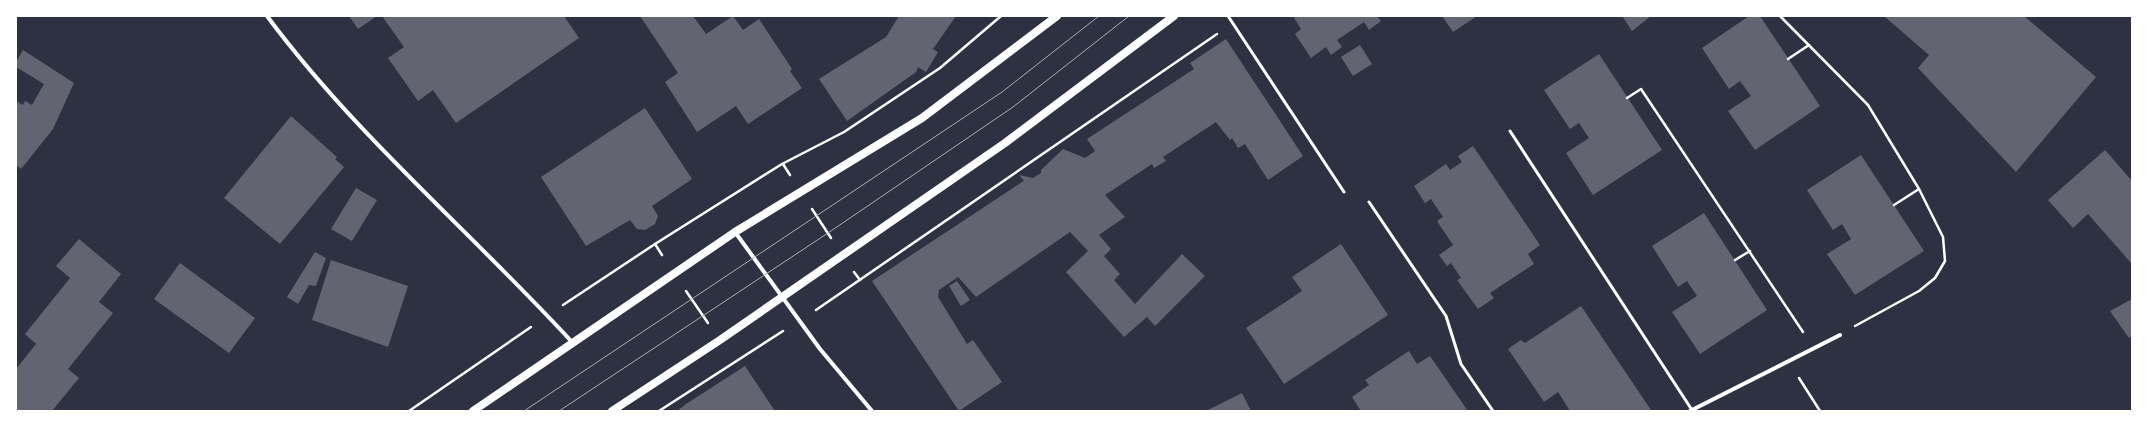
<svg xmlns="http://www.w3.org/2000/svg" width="2148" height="427" font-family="'Exo 2',sans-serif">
  <rect width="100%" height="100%" fill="#2d3142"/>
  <g fill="#626471">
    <path d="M349 16H377L358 29Z"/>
    <path d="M382 16H564L579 38 456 123 433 90 418 101 388 58 404 47Z"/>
    <path d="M640 16H693L706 34 733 16 743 30 759 19 792 69 790 71 802 88 748 124 736 106 697 132 665 82 678 73Z"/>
    <path d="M899 16H956L933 49 938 52 926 72 918 67 916 72 847 121 819 79 886 37Z"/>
    <path d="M1293 16H1377L1381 21 1369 30 1364 22 1337 40 1342 47 1331 55 1326 47 1311 58 1295 34 1301 29Z"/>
    <path d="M1442 16H1477L1453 32Z"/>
    <path d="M1622 16H1651L1632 31Z"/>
    <path d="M1749 16H1760L1820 106 1755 150 1728 111 1751 96 1740 81 1729 89 1702 48Z"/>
    <path d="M1884 16H2024L2096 77 2016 172 1918 68 1929 55Z"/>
    <path d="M1226 39 1303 156 1268 180 1245 144 1238 148 1232 138 1230 140 1216 122 1163 157 1166 161 1154 168 1152 164 1105 195 1125 217 1099 235 1111 249 1104 256 1120 274 1114 280 1135 304 1182 254 1205 276 1155 326 1147 317 1124 337 1066 272 1088 251 1070 232 976 297 958 277 939 290 938 297 967 344 973 340 1002 382 959 411 872 281 1022 182 1024 181 1019 175 1033 178 1041 173V170L1063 149 1085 158 1095 151 1087 139 1194 69 1190 63Z"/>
    <path d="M1360 45 1372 64 1353 76 1341 57Z"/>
    <path d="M23 50 74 83 53 129 21 169 16 165V101L23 105 25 101 32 105 44 84 16 67V62Z"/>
    <path d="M1599 54 1662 150 1593 195 1566 153 1589 138 1579 123 1570 129 1544 90Z"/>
    <path d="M645 108 692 179 652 206 658 216 655 224 645 230 637 229 630 220 586 246 541 177Z"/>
    <path d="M291 116 337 157 335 159 344 167 280 244 224 198Z"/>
    <path d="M1473 146 1540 245 1528 254 1534 264 1490 293 1494 298 1478 309 1457 280 1461 278 1451 263 1447 266 1439 255 1453 245 1437 221 1443 217 1431 199 1425 203 1414 186 1446 164 1450 170 1462 162 1458 156Z"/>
    <path d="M2105 150 2132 181V264L2088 214 2073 228 2048 200Z"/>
    <path d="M1861 155 1924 251 1855 295 1827 254 1851 239 1842 224 1833 230 1807 190Z"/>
    <path d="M356 188 377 200 352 241 331 229Z"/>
    <path d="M1704 213 1767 310 1700 354 1672 312 1697 296 1687 281 1678 287 1652 246Z"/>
    <path d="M79 239 121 274 99 302 113 313 68 369 79 378 52 411H16V369L36 344 25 334 70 278 56 266Z"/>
    <path d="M1341 244 1388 315 1284 384 1246 328 1302 291 1292 277Z"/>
    <path d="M315 252 326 258 316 286 309 285 298 304 287 297Z"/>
    <path d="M331 260 408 286 388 347 312 320Z"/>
    <path d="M180 263 255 318 229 353 154 299Z"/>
    <path d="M957 281 970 300 961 306 949 286Z"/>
    <path d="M2132 299V336L2129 338 2110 311Z"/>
    <path d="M1581 306 1651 410 1650 411H1570L1558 392 1544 402 1508 349 1521 340 1525 343Z"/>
    <path d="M1409 351 1417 364 1430 356 1468 411H1361L1352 397 1369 385 1365 380Z"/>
    <path d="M745 366 775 411H677L686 404Z"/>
    <path d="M1242 393 1251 411H1206Z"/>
  </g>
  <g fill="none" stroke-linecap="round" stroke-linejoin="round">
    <g stroke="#fff" stroke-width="2.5">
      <path d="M1780 16 1868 105 1919 189 1943 237 1945 261 1935 278 1919 291 1855 326"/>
      <path d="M1788 59 1809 45"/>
      <path d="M1627 98 1641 89 1803 332"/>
      <path d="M783 164 790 175"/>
      <path d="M1894 205 1919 189"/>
      <path d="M812 209 831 238"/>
      <path d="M655 244 662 255"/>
      <path d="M1735 260 1750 251"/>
      <path d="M854 272 860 280"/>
      <path d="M686 291 708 323"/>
      <path d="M563 305 655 244 782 164 844 132 940 68 1001 16"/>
      <path d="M816 310 1217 34"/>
      <path d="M1799 378 1820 411"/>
      <path d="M409 411 531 327"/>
      <path d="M659 411 783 331"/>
    </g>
    <g stroke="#fff" stroke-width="3">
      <path d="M1228 16 1344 192"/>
      <path d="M1510 131 1692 410"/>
      <path d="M1369 202 1446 316 1461 364 1493 411"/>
    </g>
    <g stroke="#fff" stroke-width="4">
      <path d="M267 16C356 136 471 232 572 342"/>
      <path d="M735 232 820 349 872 411"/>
      <path d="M1690 411 1840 335"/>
    </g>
    <g stroke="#fff" stroke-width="8">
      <path d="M473 411 735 232 922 118 1057 16"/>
      <path d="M612 411 720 340 1005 143 1174 16"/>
    </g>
    <g stroke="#abadb3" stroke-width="1">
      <path d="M524 411 1002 92 1099 16"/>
      <path d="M559 411 828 233 1013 107 1129 16"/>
    </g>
  </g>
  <rect width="2148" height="427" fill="none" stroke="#ffffff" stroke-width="34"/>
</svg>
